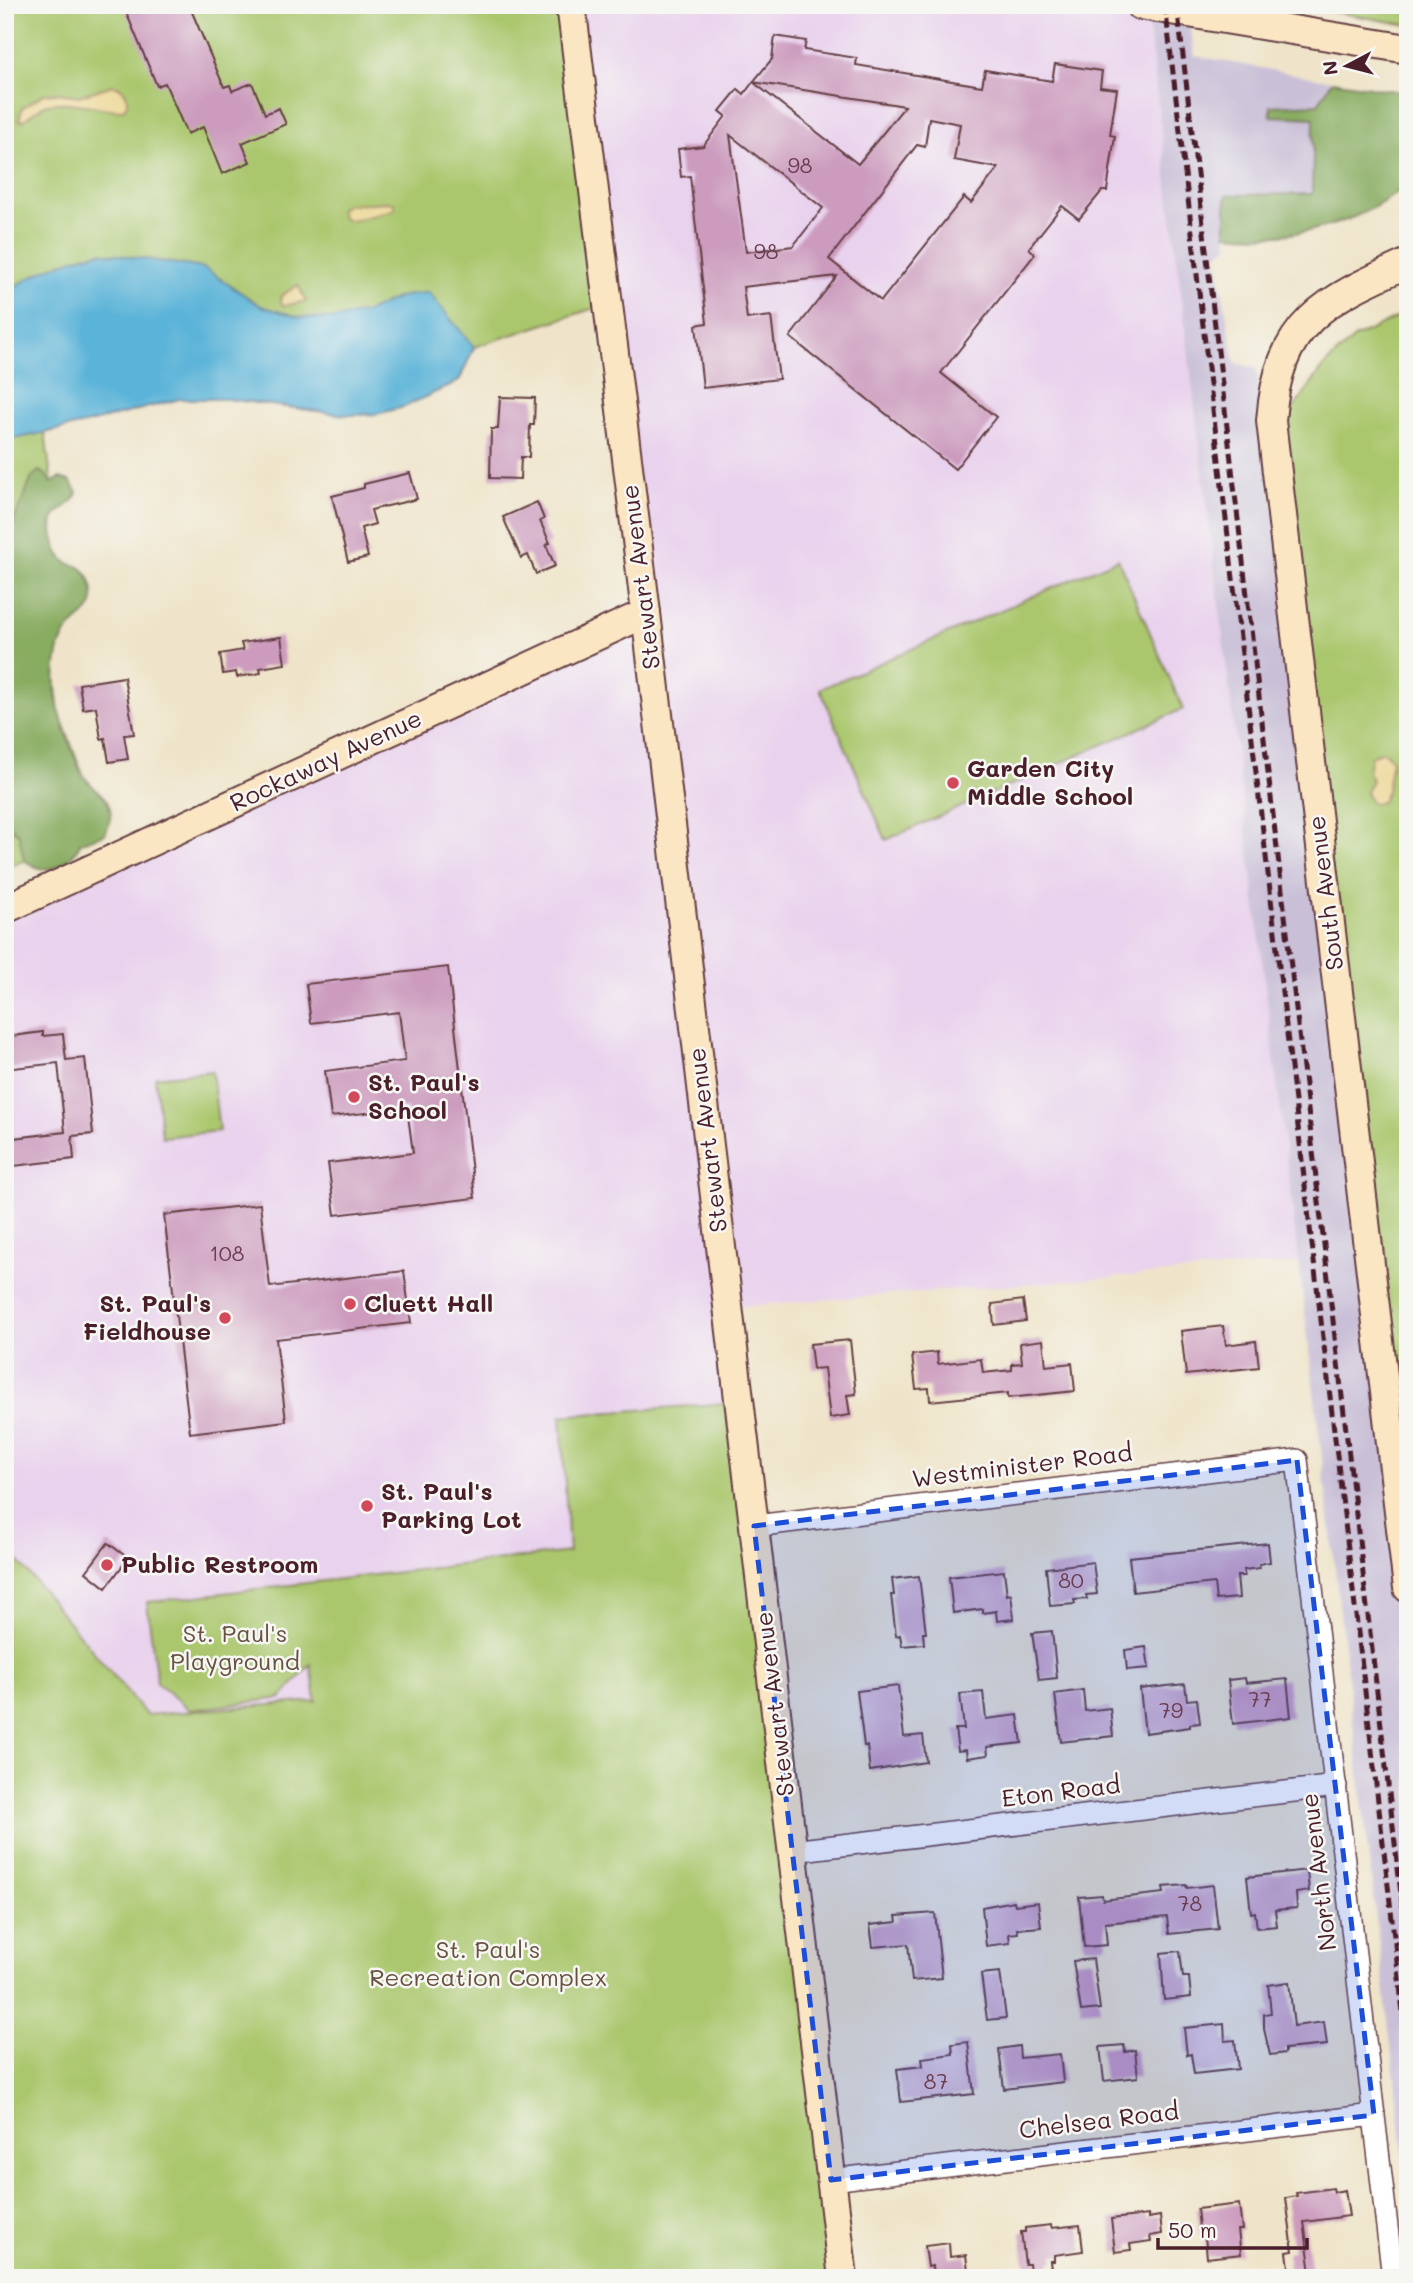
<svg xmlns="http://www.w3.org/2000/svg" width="1413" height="2283" font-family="Mali,sans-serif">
  <rect width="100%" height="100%" fill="#f6f6f2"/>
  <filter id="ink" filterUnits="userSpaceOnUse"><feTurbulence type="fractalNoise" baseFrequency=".0143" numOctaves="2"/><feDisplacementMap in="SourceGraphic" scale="14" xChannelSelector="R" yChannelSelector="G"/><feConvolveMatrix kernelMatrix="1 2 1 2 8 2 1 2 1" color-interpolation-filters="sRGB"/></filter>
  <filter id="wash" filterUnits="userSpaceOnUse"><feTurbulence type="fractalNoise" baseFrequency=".00686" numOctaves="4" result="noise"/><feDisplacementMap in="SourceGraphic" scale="28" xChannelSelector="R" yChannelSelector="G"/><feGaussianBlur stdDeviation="1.57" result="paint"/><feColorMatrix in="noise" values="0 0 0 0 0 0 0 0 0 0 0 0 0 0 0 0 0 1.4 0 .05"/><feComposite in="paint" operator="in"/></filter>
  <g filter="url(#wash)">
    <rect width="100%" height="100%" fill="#efe4c9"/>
    <g fill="#e9d2ed">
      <path d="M571 5H1146L1299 1263 729 1307 740 1402 561 1417 569 1552 303 1582 316 1701 146 1715 5 1545V907L644 614Z"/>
      <path d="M1408 1388V1588L1385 1391Z"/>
    </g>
    <path fill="#c9bfd7" d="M1146 5H1187L1195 56 1332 81 1318 104 1271 106V116L1315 117 1312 194 1226 195 1228 246 1216 255 1235 363 1256 368 1370 1256 1408 1583V2191L1299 1263Z"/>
    <g fill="#abc76e" stroke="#7a734c" stroke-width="2">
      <path d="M5 5H571L607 304 474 347 459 381 404 407 376 414 346 415 228 399H179L45 433 54 499 47 613 59 712 102 825 5 869Z"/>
      <path d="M1296 5H1370L1408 12V25Z"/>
      <path d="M1408 312V1388L1385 1391 1280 427 1325 365 1354 338Z"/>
      <path d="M1118 559 1183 709 886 840 820 689Z"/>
      <path d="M212 1071 219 1131 162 1137 155 1077Z"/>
      <path d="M740 1402 843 2278H5V1545L146 1715 316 1701 311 1664 281 1698 190 1710 157 1683 147 1602 569 1552 561 1416Z"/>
    </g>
    <g fill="#88ac61" stroke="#696646" stroke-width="2">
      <path d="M1332 81 1408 93V184C1356 227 1292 241 1226 234V195L1312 194 1314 118 1271 116V106L1318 104Z"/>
      <path d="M39 471 45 474 51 483 60 478 70 481 77 492C74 507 54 508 52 524 51 534 56 552 63 559 67 564 72 564 77 566 90 572 96 591 92 604 89 614 78 619 71 627 52 645 53 692 60 714 67 734 73 758 83 775 90 787 106 794 110 808 112 817 108 826 105 834L81 842C68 867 48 878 24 860L19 835 5 821V542L32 477Z"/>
    </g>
    <g fill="#eeda9e" stroke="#9c7c64" stroke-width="2">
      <path d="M113 85C126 88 133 101 122 110 103 110 63 98 45 105 37 109 30 116 22 121L19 120 22 108 44 94 57 93 79 96Z"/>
      <path d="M385 202 394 203 395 207 393 210 351 221 342 218 340 209 345 205Z"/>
      <path d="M298 285 306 301 284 306 281 303V296Z"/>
      <path d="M1383 751 1392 759 1387 791 1382 802 1374 804 1370 801 1366 792 1372 780 1368 772 1371 756Z"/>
    </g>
    <path fill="#5ab3d8" stroke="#526982" stroke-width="2" d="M100 252 204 268 261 306 299 317 334 319 368 312 398 297 428 292 474 347 459 381 404 407 376 414 346 415 228 399H179L85 424 5 441V293C36 272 64 260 100 252Z"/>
    <g id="blocks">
      <g fill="#cc9bbe" fill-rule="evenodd">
        <path d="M123 5H189L224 87 230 85 232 91 252 83 265 114 279 108 286 124 242 143 250 162 222 174 203 127 187 134 165 83 157 86Z"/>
        <path d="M775 36 806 41 804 50 857 58 856 65 982 86 985 70 1052 81 1055 64 1102 71 1100 87 1117 89 1110 135 1115 136 1107 191H1102L1079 219 1062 206 1029 248 1035 254 941 373 996 417 955 469 790 337 837 276 743 287 747 319 771 316 779 379 703 388 696 325 707 323 690 176 681 177 678 149 703 146 726 116 720 111 738 89 744 94 753 82 858 164 905 106 753 82 772 59ZM929 118 960 124 954 160 998 168 971 203 964 197 881 301 829 259 917 145 925 147ZM730 135 823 208 793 246 746 252Z"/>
        <path d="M500 397 535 398 534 425H530L529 457H521L520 479 490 478 491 429H498Z"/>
        <path d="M410 473 417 499 371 510 375 524 361 528 368 557 348 562 332 496 364 488V484Z"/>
        <path d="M537 502 544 519 540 521 550 543 546 545 555 566 536 574 528 555 521 558 503 517Z"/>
        <path d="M281 637 285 664 260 668 261 673 237 677 236 672 223 674 220 654 243 650 241 643Z"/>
        <path d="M124 677 134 734 124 735 128 759 109 762 105 738 101 739 96 707 83 709 79 684Z"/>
        <path d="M448 967 475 1198 335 1215 328 1163 413 1153 407 1108 331 1117 325 1071 405 1061 399 1012 311 1023 306 984Z"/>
        <path d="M43 1032V1036L63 1034 66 1060 85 1058 93 1134 72 1136 74 1159 5 1167V1139L65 1132 58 1063 5 1069V1037Z"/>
        <path d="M260 1204 270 1287 404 1271 411 1323 276 1339 286 1421 190 1433 164 1215Z"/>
        <path d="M1023 1300 1026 1321 994 1325 992 1304Z"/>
        <path d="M1223 1326 1226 1345 1256 1341 1259 1367 1186 1375 1181 1331Z"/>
        <path d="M850 1340 856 1394 847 1395 850 1415 830 1418 824 1368 813 1369 810 1344Z"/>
        <path d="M1043 1340 1046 1366 1072 1363 1075 1391 1008 1398V1393L930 1401 929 1388 916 1389 912 1355 937 1352 938 1364 981 1359 983 1373 1012 1370V1364L1022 1363 1020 1343Z"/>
        <path d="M108 1543 128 1558 106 1588 86 1572Z"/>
        <path d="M1268 1543 1270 1562 1259 1564 1260 1568 1244 1570V1576H1237L1239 1598 1216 1600 1214 1583 1133 1592 1129 1557Z"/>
        <path d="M1093 1562 1097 1594 1086 1595 1087 1599 1074 1600 1075 1604 1050 1606 1046 1568Z"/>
        <path d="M1004 1571 1007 1595 1011 1594 1014 1619 997 1621 996 1611 983 1613V1609L953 1613 949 1577Z"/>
        <path d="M919 1576 926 1633H923L924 1644 902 1646 900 1635 896 1636 891 1595H894L892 1579Z"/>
        <path d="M1052 1631 1057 1678 1039 1680 1032 1633Z"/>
        <path d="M1146 1647 1149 1668 1127 1670 1125 1650Z"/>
        <path d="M1245 1678 1246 1683 1287 1679 1291 1717 1233 1724 1228 1680Z"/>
        <path d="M1185 1684 1187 1700 1197 1699 1200 1723 1190 1724V1727L1145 1733 1140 1689Z"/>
        <path d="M898 1686 904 1737 923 1735 926 1762 870 1771 867 1746H864L857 1691Z"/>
        <path d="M1083 1690 1085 1711 1110 1708 1113 1736 1061 1742 1055 1694Z"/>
        <path d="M983 1692 986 1719 1018 1715 1022 1743 987 1747 988 1755 967 1758 966 1750 958 1751 955 1729H964L960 1694Z"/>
        <path d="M1307 1870 1309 1891 1296 1893 1297 1908 1275 1910 1277 1926 1257 1928 1255 1912 1251 1913 1247 1877Z"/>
        <path d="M1186 1885 1187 1888 1213 1885 1218 1929 1169 1934 1167 1917 1105 1923 1107 1945 1084 1947 1079 1897 1102 1895 1103 1900 1164 1893 1163 1887Z"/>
        <path d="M1014 1901 1015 1905 1038 1902 1041 1927 1017 1929 1018 1933 1009 1934 1010 1943 986 1946 982 1907Z"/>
        <path d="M935 1913 942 1978 912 1981 908 1944 873 1947 870 1925 897 1922 896 1916Z"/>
        <path d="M1180 1951 1183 1977H1189L1191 1997 1164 2000 1161 1953Z"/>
        <path d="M1093 1959 1100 2009 1081 2011 1073 1961Z"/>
        <path d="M1000 1972 1006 2018 987 2020 981 1974Z"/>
        <path d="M1289 1982 1294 2026 1324 2022 1327 2045 1285 2049V2053L1270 2055 1264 2029V2014L1271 2013 1268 1985Z"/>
        <path d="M1224 2024 1225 2041 1235 2040 1238 2069 1194 2074 1191 2054 1187 2055 1184 2028Z"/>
        <path d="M968 2042 974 2094 901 2102 897 2069 923 2066 922 2058 953 2054 952 2044Z"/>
        <path d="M1124 2045 1125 2052 1135 2050 1138 2077 1104 2081 1100 2047Z"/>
        <path d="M1019 2046 1020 2058 1060 2054 1063 2082 1004 2089 999 2049Z"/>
        <path d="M1333 2188 1334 2192 1345 2190 1349 2216 1304 2222 1311 2273 1290 2275 1287 2252 1293 2251 1286 2198 1297 2196 1296 2193Z"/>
        <path d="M1239 2204 1242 2230H1238L1241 2254 1207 2258 1205 2236H1200L1197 2209Z"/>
        <path d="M1148 2215V2218L1160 2216 1162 2234 1150 2236 1151 2241 1130 2244 1131 2250 1115 2252 1111 2219Z"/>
        <path d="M1051 2225 1052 2228 1080 2225 1083 2251 1054 2255V2261H1050L1052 2278H1031L1029 2264H1025L1021 2232H1025V2228Z"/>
        <path d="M949 2243 950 2257 966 2255 969 2278H934L932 2266 928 2267 925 2246Z"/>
      </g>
    </g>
  </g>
  <g filter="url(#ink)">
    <use href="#blocks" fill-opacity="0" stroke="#633d43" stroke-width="2"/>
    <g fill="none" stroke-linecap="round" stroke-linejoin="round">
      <defs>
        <g id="street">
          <path d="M754 1526 1297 1460 1393 2278"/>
          <path d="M792 1851 1336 1786"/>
          <path d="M831 2180 1374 2115"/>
        </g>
        <g id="secondary">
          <path d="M567 5 572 12 646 613 843 2278"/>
          <path d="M1140 5 1408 49"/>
          <path d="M1408 263C1326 300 1278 321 1271 421L1408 1588"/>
          <path d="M5 909 646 613"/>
        </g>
      </defs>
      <use href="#street" stroke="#633d43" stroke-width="24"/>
      <use href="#secondary" stroke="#633d43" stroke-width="32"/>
      <use href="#street" stroke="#fff" stroke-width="21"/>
      <use href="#secondary" stroke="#fbe6c4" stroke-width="28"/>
      <g stroke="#4a1f2b" stroke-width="5" stroke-dasharray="10 5" stroke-linecap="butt">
        <path d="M1165 5 1408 2054"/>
        <path d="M1177 5 1408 1953"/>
      </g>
    </g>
  </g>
  <path fill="#1d4ed8" fill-opacity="0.2" stroke="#1d4ed8" stroke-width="5" stroke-dasharray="14 9" stroke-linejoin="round" d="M1297 1460 1374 2115 831 2180 754 1526Z"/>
  <g fill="#d1495b" stroke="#f6f6f2" stroke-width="2.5">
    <circle cx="953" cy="783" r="7"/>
    <circle cx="354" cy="1097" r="7"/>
    <circle cx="350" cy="1304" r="7"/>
    <circle cx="225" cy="1318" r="7"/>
    <circle cx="367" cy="1506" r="7"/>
    <circle cx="107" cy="1565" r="7"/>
  </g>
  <g text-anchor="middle" stroke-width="5" stroke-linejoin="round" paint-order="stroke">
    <g font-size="21" fill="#6a3e50">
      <text x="800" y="173">98</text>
      <text x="766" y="259">98</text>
      <text x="227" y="1261">108</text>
      <text x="1071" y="1588">80</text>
      <text x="1260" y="1707">77</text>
      <text x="1171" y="1718">79</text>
      <text x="1190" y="1911">78</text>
      <text x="936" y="2089">87</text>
    </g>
    <g font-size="24" fill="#4a1f2b" stroke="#f6f6f2">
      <text transform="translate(641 577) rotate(-97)" y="8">Stewart Avenue</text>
      <text transform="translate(326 761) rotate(-25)" y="8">Rockaway Avenue</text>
      <text transform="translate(1326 893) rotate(-97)" y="8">South Avenue</text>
      <text transform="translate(708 1140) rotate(-97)" y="8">Stewart Avenue</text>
      <text transform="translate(1022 1466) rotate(-7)" y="8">Westminister Road</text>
      <text transform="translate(775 1704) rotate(-97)" y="8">Stewart Avenue</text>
      <text transform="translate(1061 1792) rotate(-7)" y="8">Eton Road</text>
      <text transform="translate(1319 1872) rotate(-97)" y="8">North Avenue</text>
      <text transform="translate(1099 2121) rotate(-7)" y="8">Chelsea Road</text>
    </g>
    <g font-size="24" font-weight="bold" fill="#4a1f2b" stroke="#f6f6f2" text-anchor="start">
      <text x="967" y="777">Garden City<tspan x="967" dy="28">Middle School</tspan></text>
      <text x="368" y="1091">St. Paul's<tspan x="368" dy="28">School</tspan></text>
      <text x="211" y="1312" text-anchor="end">St. Paul's<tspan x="211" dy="28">Fieldhouse</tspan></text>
      <text x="364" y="1312">Cluett Hall</text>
      <text x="381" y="1500">St. Paul's<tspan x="381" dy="28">Parking Lot</tspan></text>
      <text x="121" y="1573">Public Restroom</text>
    </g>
    <g font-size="24" fill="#67513f" stroke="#f6f6f2">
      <text x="235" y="1642">St. Paul's<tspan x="235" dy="28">Playground</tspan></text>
      <text x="488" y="1958">St. Paul's<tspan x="488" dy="28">Recreation Complex</tspan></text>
    </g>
  </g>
  <rect width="1413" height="2283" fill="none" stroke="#f6f6f2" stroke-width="28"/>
  <g transform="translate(1347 66) rotate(263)" stroke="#f6f6f2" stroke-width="5" paint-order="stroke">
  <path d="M0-5L12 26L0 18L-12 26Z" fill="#4a1f2b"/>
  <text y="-10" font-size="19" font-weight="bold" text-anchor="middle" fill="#4a1f2b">N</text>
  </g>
  <path d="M1158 2238v10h149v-10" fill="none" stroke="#4a1f2b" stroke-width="3.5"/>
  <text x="1168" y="2238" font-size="21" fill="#4a1f2b" stroke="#f6f6f2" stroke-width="5" paint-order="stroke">50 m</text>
</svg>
